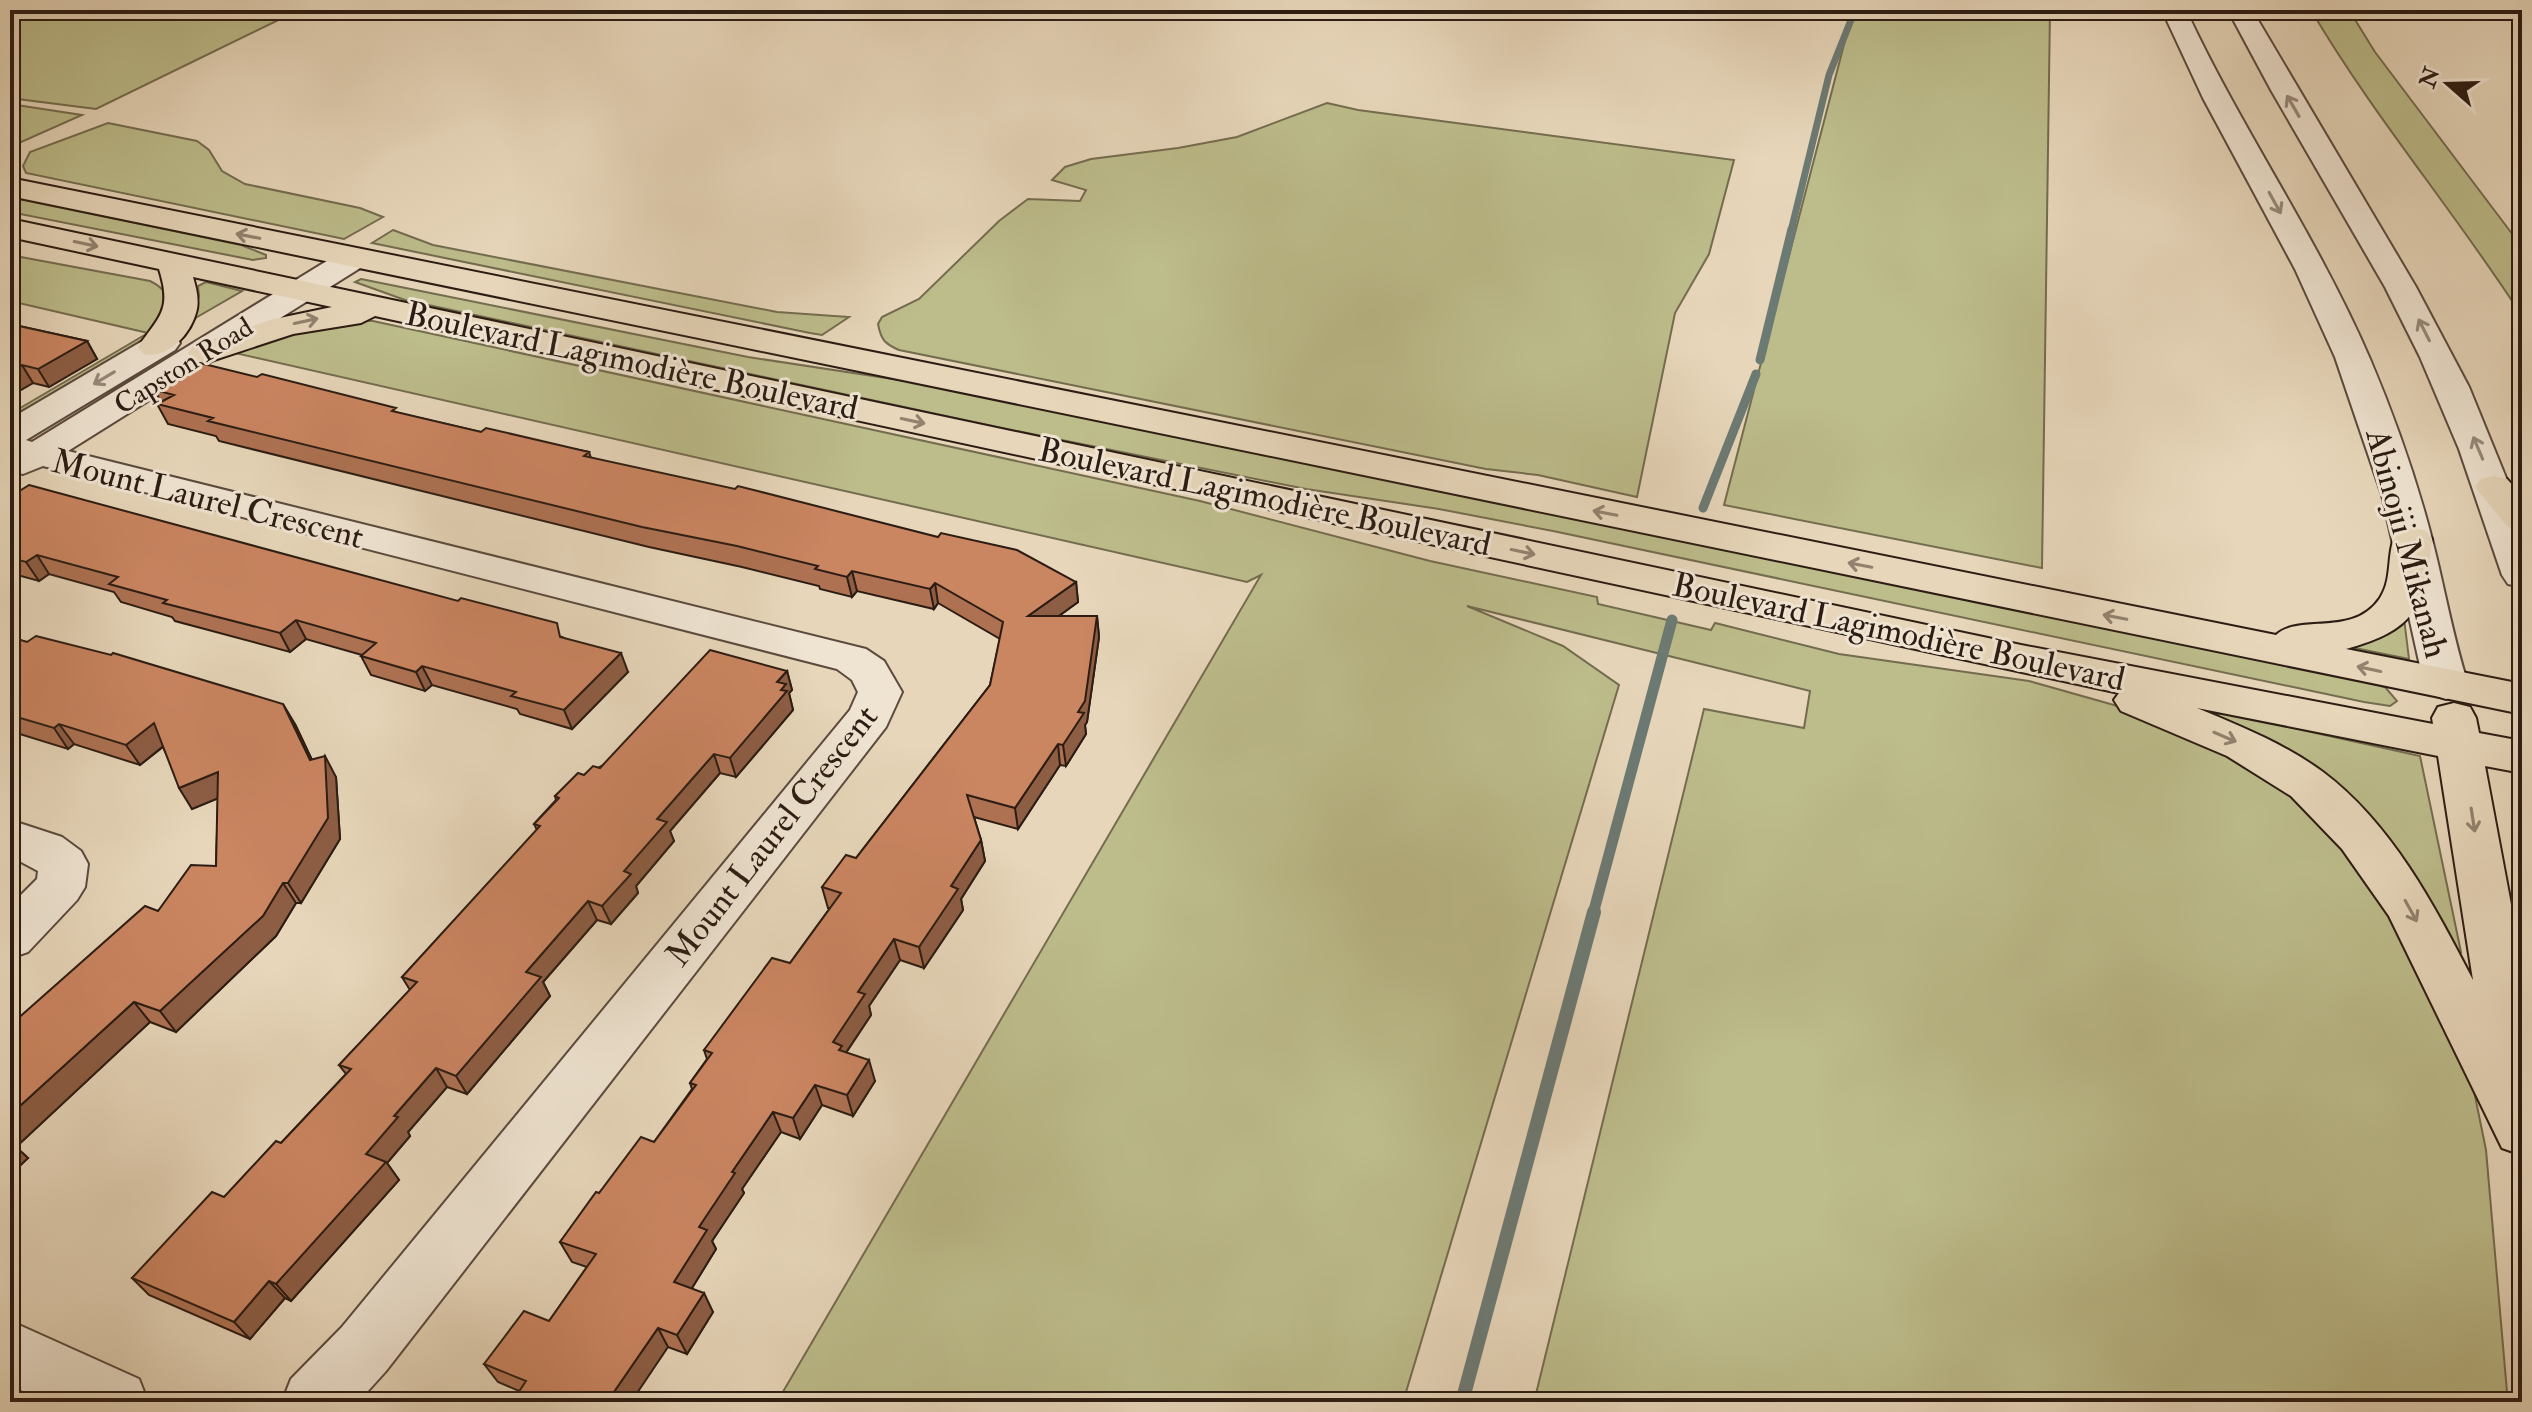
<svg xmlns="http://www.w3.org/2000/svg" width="2532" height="1412" font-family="'IM FELL Double Pica',serif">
  <rect width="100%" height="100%" fill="#e7d6ba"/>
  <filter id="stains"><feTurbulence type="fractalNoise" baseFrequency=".0025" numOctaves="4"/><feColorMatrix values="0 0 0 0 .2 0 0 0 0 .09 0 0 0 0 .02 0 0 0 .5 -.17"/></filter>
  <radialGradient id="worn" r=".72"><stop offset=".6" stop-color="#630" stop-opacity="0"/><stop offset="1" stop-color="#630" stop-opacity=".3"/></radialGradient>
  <g fill="#bdbc8b" stroke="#746c4f" stroke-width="2">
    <path d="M10 10H299L96 109 10 98Z"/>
    <path d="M1853 10H2050L2042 568 1724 505Z"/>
    <path d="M2311 10H2349L2375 52 2522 247V316C2455 212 2374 117 2311 10Z"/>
    <path d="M1327 103 1358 110 1734 160 1709 254 1675 313 1637 497 1538 475 1486 469 899 350C885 344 881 340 878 324L882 317 919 299 999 221 1028 199 1080 201 1086 190 1052 180 1065 167 1091 159 1178 148 1237 137Z"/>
    <path d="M10 104 82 115 10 147Z"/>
    <path d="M108 123 197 141 209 150 222 171 245 184 360 208 383 217 344 239 26 173 23 166 30 152Z"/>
    <path d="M10 197 241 245 266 255V258L253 260 10 212Z"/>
    <path d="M393 230 433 245 777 312 849 317 822 335 810 333 372 243Z"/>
    <path d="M10 255 150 281C164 288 167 293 168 308L142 342 10 420V414L148 333 10 301Z"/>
    <path d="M361 279 748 357 939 386 2299 666 2385 687 2397 701 2390 706 2364 702 1553 531 1439 509 1306 489 1002 428 405 300 355 282Z"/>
    <path d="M206 282 242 291 192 320 199 296 198 286Z"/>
    <path d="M355 320 373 321 1200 501 1430 561 1597 597 1598 604 1711 630 1715 623 1839 654 2029 681 2128 709 2256 767 2337 832 2417 958 2474 1091 2486 1150 2507 1392 2499 1402H1534L1704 709 1804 728 1810 691 1467 606 1563 646 1619 685 1403 1402H777L1261 575 1247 582 235 353 270 337Z"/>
    <path d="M2404 618 2409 659 2340 645Z"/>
    <path d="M2215 714H2230L2420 756 2461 952 2451 947Z"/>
  </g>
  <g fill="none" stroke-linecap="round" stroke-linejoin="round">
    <path stroke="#6c7a74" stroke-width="7" d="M1791 231 1829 75 1855 10"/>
    <g stroke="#6c7a74" stroke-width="9">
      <path d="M1760 360 1792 229"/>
      <path d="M1703 508 1756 374"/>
    </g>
    <path stroke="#6c7a74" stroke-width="11" d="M1593 914 1672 620"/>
    <path stroke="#6c7a74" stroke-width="14" d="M1462 1402 1594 912"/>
    <defs>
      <g id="minor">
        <path d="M2162 10H2186C2241 129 2318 238 2370 359 2395 418 2417 480 2433 543 2445 590 2453 638 2468 684L2461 694 2446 699 2431 694 2424 684 2382 495 2335 357 2295 269 2203 98Z"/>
        <path d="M2228 10H2252L2416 287 2469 387 2522 517V587L2508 584 2502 575 2459 449 2420 357 2385 287 2271 90Z"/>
        <path d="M354 249 365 251 369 258 365 265 68 451 866 649 884 661 902 692 886 727 386 1371 358 1402H282L291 1379 342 1327 850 710 858 692 852 680 837 669 43 466 23 474 10 471V419L151 336 163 333 175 336 180 343 175 350 26 440 32 442 343 251Z"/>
        <path d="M10 820 62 837 81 851 88 864 85 887 77 900 28 952 10 958V906L37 879 38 871 10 856Z"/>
        <path d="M10 1321 139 1379 148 1402H46L10 1385Z"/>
      </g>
      <g id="major">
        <path d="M10 178 2276 635C2300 613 2353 638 2380 598 2394 577 2385 550 2398 531L2412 527 2426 531 2432 539C2425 608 2415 630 2346 649L2522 684V714L10 196Z"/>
        <path d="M10 219 2021 645 2433 724 2432 718 2438 707 2454 703 2470 707 2476 718 2479 733 2522 741V773L2485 766 2522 963V1155L2502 1148 2389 916 2342 849 2291 796 2227 756 2121 711 2114 700 2119 693 375 316 361 323 293 334 205 363 193 360 188 353 193 346 270 320 332 307 193 277C196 287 199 298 197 309 192 333 168 360 143 354L138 347C160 315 172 310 159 269L10 237ZM2197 708 2438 756 2473 980C2434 905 2392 824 2323 772 2285 744 2240 726 2197 708Z"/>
        <path d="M2494 476 2507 479 2522 496V531L2508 527 2475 487 2481 479Z"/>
      </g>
    </defs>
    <use href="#minor" stroke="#5b4a3d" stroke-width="4"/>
    <use href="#major" stroke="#2c1c13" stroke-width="4"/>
    <use href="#minor" fill="#efe4d2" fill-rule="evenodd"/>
    <use href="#major" fill="#e7d6ba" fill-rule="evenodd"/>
  </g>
  <g fill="#ae7253" stroke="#2c1c13" stroke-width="2">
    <path d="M10 324 87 341 97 359 49 387 33 383 19 391 10 389Z"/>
    <path d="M155 390 398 413 481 432 589 452 591 458 1076 582 1078 602 1059 616H1097L1099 637 1087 722 1085 725 1086 734 1066 766 1060 765 1018 829 974 817 981 840 985 861 961 899 963 910 924 968 900 960 869 1006 871 1015 846 1053 875 1081 853 1116 822 1105 800 1139 781 1132 742 1189 744 1193 712 1241 716 1249 692 1288 713 1312 687 1354 668 1347 519 1391 498 1382 484 1364 549 1321 587 1267 572 1262 560 1242 599 1193 654 1142 692 1089 690 1083 707 1059 704 1050 790 963 830 908H828L822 887 856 858 990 685 1000 639 938 603 934 609 857 591 852 597 820 589 819 586 742 567 649 547 219 441 216 436 168 424 157 404 161 402Z"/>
    <path d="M10 497 562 637 628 672 572 729 520 714 517 709 432 685 425 691 371 675 361 656 362 655 306 639 290 652 175 621 172 617 121 602 114 592 49 574 39 581 10 573Z"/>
    <path d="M10 637 295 724 312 760 336 777 340 839 301 903H296L276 936 176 1032 150 1022 16 1147 28 1158 10 1175 15 1021 216 866 218 798 192 809 163 747 140 765 74 744 68 749 10 731Z"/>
    <path d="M787 671 792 690 789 693 793 710 736 777 720 773 670 831 674 841 636 886 638 893 611 924 597 920 543 982 550 996 467 1094 447 1087 408 1132 410 1136 387 1163 399 1180 291 1301 285 1298 250 1339 149 1295 132 1278 224 1197 281 1143 346 1074 339 1065 410 990 402 977 537 830 534 824 556 800 555 796 584 775Z"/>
  </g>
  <g fill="#8d5d44" stroke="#2c1c13" stroke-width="2">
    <path d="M87 341 97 359 49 387 38 369Z"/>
    <path d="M22 365 33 383 19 391 10 376V372Z"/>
    <path d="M37 555 49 574 39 581 26 562Z"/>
    <path d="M852 571 857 591 852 597 847 577Z"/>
    <path d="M1076 582 1078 602 1031 636 1028 616Z"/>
    <path d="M935 583 938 603 934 609 930 589Z"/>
    <path d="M1097 616 1099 637 1087 722 1085 725 1086 734 1066 766 1063 745Z"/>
    <path d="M296 620 306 639 290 652 280 633Z"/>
    <path d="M621 653 628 672 572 729 564 710Z"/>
    <path d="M422 666 432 685 425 691 416 672Z"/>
    <path d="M787 671 792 690 789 693 793 710 736 777 730 758 777 682Z"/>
    <path d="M283 704 295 724 322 781 310 760Z"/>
    <path d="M154 723 167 743 140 765 126 745Z"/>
    <path d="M59 724 74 744 68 749 54 728Z"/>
    <path d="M1058 744 1060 765 1018 829 1015 808Z"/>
    <path d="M714 754 720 773 670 831 674 841 636 886 638 893 611 924 602 906 657 819Z"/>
    <path d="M325 756 336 777 340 839 301 903 288 883Z"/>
    <path d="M218 772 231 793 192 809 179 788Z"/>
    <path d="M981 840 985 861 961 899 963 910 924 968 919 947 951 886Z"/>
    <path d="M283 883 296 903 276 936 176 1032 160 1011Z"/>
    <path d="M588 901 597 920 543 982 550 996 467 1094 456 1076 526 972Z"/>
    <path d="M894 939 900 960 869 1006 871 1015 845 1054 846 1071 833 1042 858 992Z"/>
    <path d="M134 1002 150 1022 16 1147 28 1158 10 1175V1115Z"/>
    <path d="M869 1060 875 1081 853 1116 847 1095Z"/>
    <path d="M436 1068 447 1087 408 1132 410 1136 387 1163 399 1180 291 1301 276 1284 366 1154 394 1116Z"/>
    <path d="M815 1085 822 1105 800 1139 793 1118Z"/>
    <path d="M773 1112 781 1132 742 1189 744 1193 712 1241 716 1249 684 1301 674 1282 699 1227 732 1172Z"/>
    <path d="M269 1281 285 1298 250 1339 234 1322Z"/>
    <path d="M704 1293 713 1312 687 1354 677 1335Z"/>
    <path d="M658 1328 668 1347 631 1402H607Z"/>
  </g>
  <g fill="#ca8561" stroke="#2c1c13" stroke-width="2">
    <path d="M10 324 87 341 38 369 22 365 10 372Z"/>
    <path d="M200 363 257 377 262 374 396 408 392 411 481 432 486 428 589 452 584 456 735 489 738 486 938 537 941 533 1017 550 1076 582 1028 616H1097L1085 701 1078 712 1084 713 1063 745 1058 744 1015 808 967 795 981 840 951 886 958 889 919 947 894 939 858 992 865 994 833 1042 842 1046 839 1050 869 1060 847 1095 815 1085 793 1118 773 1112 732 1172 735 1173 699 1227 707 1230 674 1282 704 1293 677 1335 658 1328 607 1402H512L526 1381 484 1364 524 1311 549 1321 596 1254 560 1242 596 1192 599 1193 641 1137 654 1142 696 1085 690 1083 712 1053 704 1050 772 958 790 963 841 893 822 887 846 855 856 858 990 685 1003 622 935 583 930 589 852 571 847 577 815 569 818 566 737 546 642 527 208 421 213 418 157 404 174 395 155 390Z"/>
    <path d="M29 485 458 601 461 598 557 623 560 637 621 653 564 710 511 696 516 692 422 666 416 672 361 656 376 643 296 620 280 633 163 603 167 600 109 584 118 577 37 555 26 562 10 558V497Z"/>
    <path d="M36 636 111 655 113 653 283 704 310 760 325 756 328 818 288 883H283L263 916 160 1011 134 1002 10 1115V1019L15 1021 145 906 158 911 191 865 216 866 218 772 179 788 154 723 126 745 59 724 54 728 10 715V637L27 642Z"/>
    <path d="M710 650 787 671 777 682 786 684 781 690 787 691 730 758 714 754 657 819 667 822 624 871 631 874 602 906 588 901 526 972 541 977 456 1076 436 1068 394 1116 398 1117 366 1154 386 1162 276 1284 269 1281 234 1322 132 1278 212 1192 224 1197 276 1141 281 1143 351 1069 339 1065 417 982 402 977 540 826 534 824 559 798 555 796 578 773 584 775 593 766 600 768Z"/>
  </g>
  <defs><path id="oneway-shaft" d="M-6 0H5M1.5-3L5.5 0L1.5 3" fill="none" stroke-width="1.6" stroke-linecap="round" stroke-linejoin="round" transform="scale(2)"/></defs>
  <g stroke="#978a7c">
    <use href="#oneway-shaft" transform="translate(2293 106) rotate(-120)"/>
    <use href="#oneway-shaft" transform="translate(2275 203) rotate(61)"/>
    <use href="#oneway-shaft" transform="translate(2424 330) rotate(-117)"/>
    <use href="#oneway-shaft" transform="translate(104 378) rotate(149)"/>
    <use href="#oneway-shaft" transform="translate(2478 448) rotate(-113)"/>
  </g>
  <g stroke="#93826f">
    <use href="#oneway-shaft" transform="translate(248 236) rotate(-169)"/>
    <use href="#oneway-shaft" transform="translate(86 244) rotate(12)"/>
    <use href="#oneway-shaft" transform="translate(306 321) rotate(-12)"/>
    <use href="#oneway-shaft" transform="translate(913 421) rotate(12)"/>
    <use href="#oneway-shaft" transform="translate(1605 513) rotate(-169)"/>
    <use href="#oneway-shaft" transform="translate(1523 552) rotate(12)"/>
    <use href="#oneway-shaft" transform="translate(1860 565) rotate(-169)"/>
    <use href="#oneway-shaft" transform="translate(2115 617) rotate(-169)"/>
    <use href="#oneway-shaft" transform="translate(2369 669) rotate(-168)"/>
    <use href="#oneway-shaft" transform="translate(2225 737) rotate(23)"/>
    <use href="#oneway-shaft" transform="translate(2473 820) rotate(81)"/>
    <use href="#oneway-shaft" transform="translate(2411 911) rotate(61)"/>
  </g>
  <g text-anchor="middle" stroke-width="6" stroke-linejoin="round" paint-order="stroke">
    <g font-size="28" fill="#2c1c13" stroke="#efe4d2">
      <text transform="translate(183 365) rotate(-32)" y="10">Capston Road</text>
    </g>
    <g font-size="34" fill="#2c1c13" stroke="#efe4d2">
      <text transform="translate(632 360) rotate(12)" y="12">Boulevard Lagimodière Boulevard</text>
      <text transform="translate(1265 496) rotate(12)" y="12">Boulevard Lagimodière Boulevard</text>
      <text transform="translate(208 498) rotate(14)" y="12">Mount Laurel Crescent</text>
      <text transform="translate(2408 543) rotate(75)" y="12">Abinojii Mikanah</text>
      <text transform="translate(1899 631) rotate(12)" y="12">Boulevard Lagimodière Boulevard</text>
      <text transform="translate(771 835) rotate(-52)" y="12">Mount Laurel Crescent</text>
    </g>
  </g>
  <rect width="2532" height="1412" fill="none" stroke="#e7d6ba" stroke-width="40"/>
  <rect x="12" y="12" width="2508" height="1388" fill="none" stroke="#2c1c13" stroke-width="4"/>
  <rect x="20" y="20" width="2492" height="1372" fill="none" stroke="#2c1c13" stroke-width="2"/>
  <g transform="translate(2448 84) rotate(290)" stroke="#efe4d2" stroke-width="6" paint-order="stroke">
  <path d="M0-6L14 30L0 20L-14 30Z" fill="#2c1c13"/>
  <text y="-12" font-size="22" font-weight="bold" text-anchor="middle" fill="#2c1c13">N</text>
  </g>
  <rect width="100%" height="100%" filter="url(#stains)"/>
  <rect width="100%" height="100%" fill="url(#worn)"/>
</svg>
